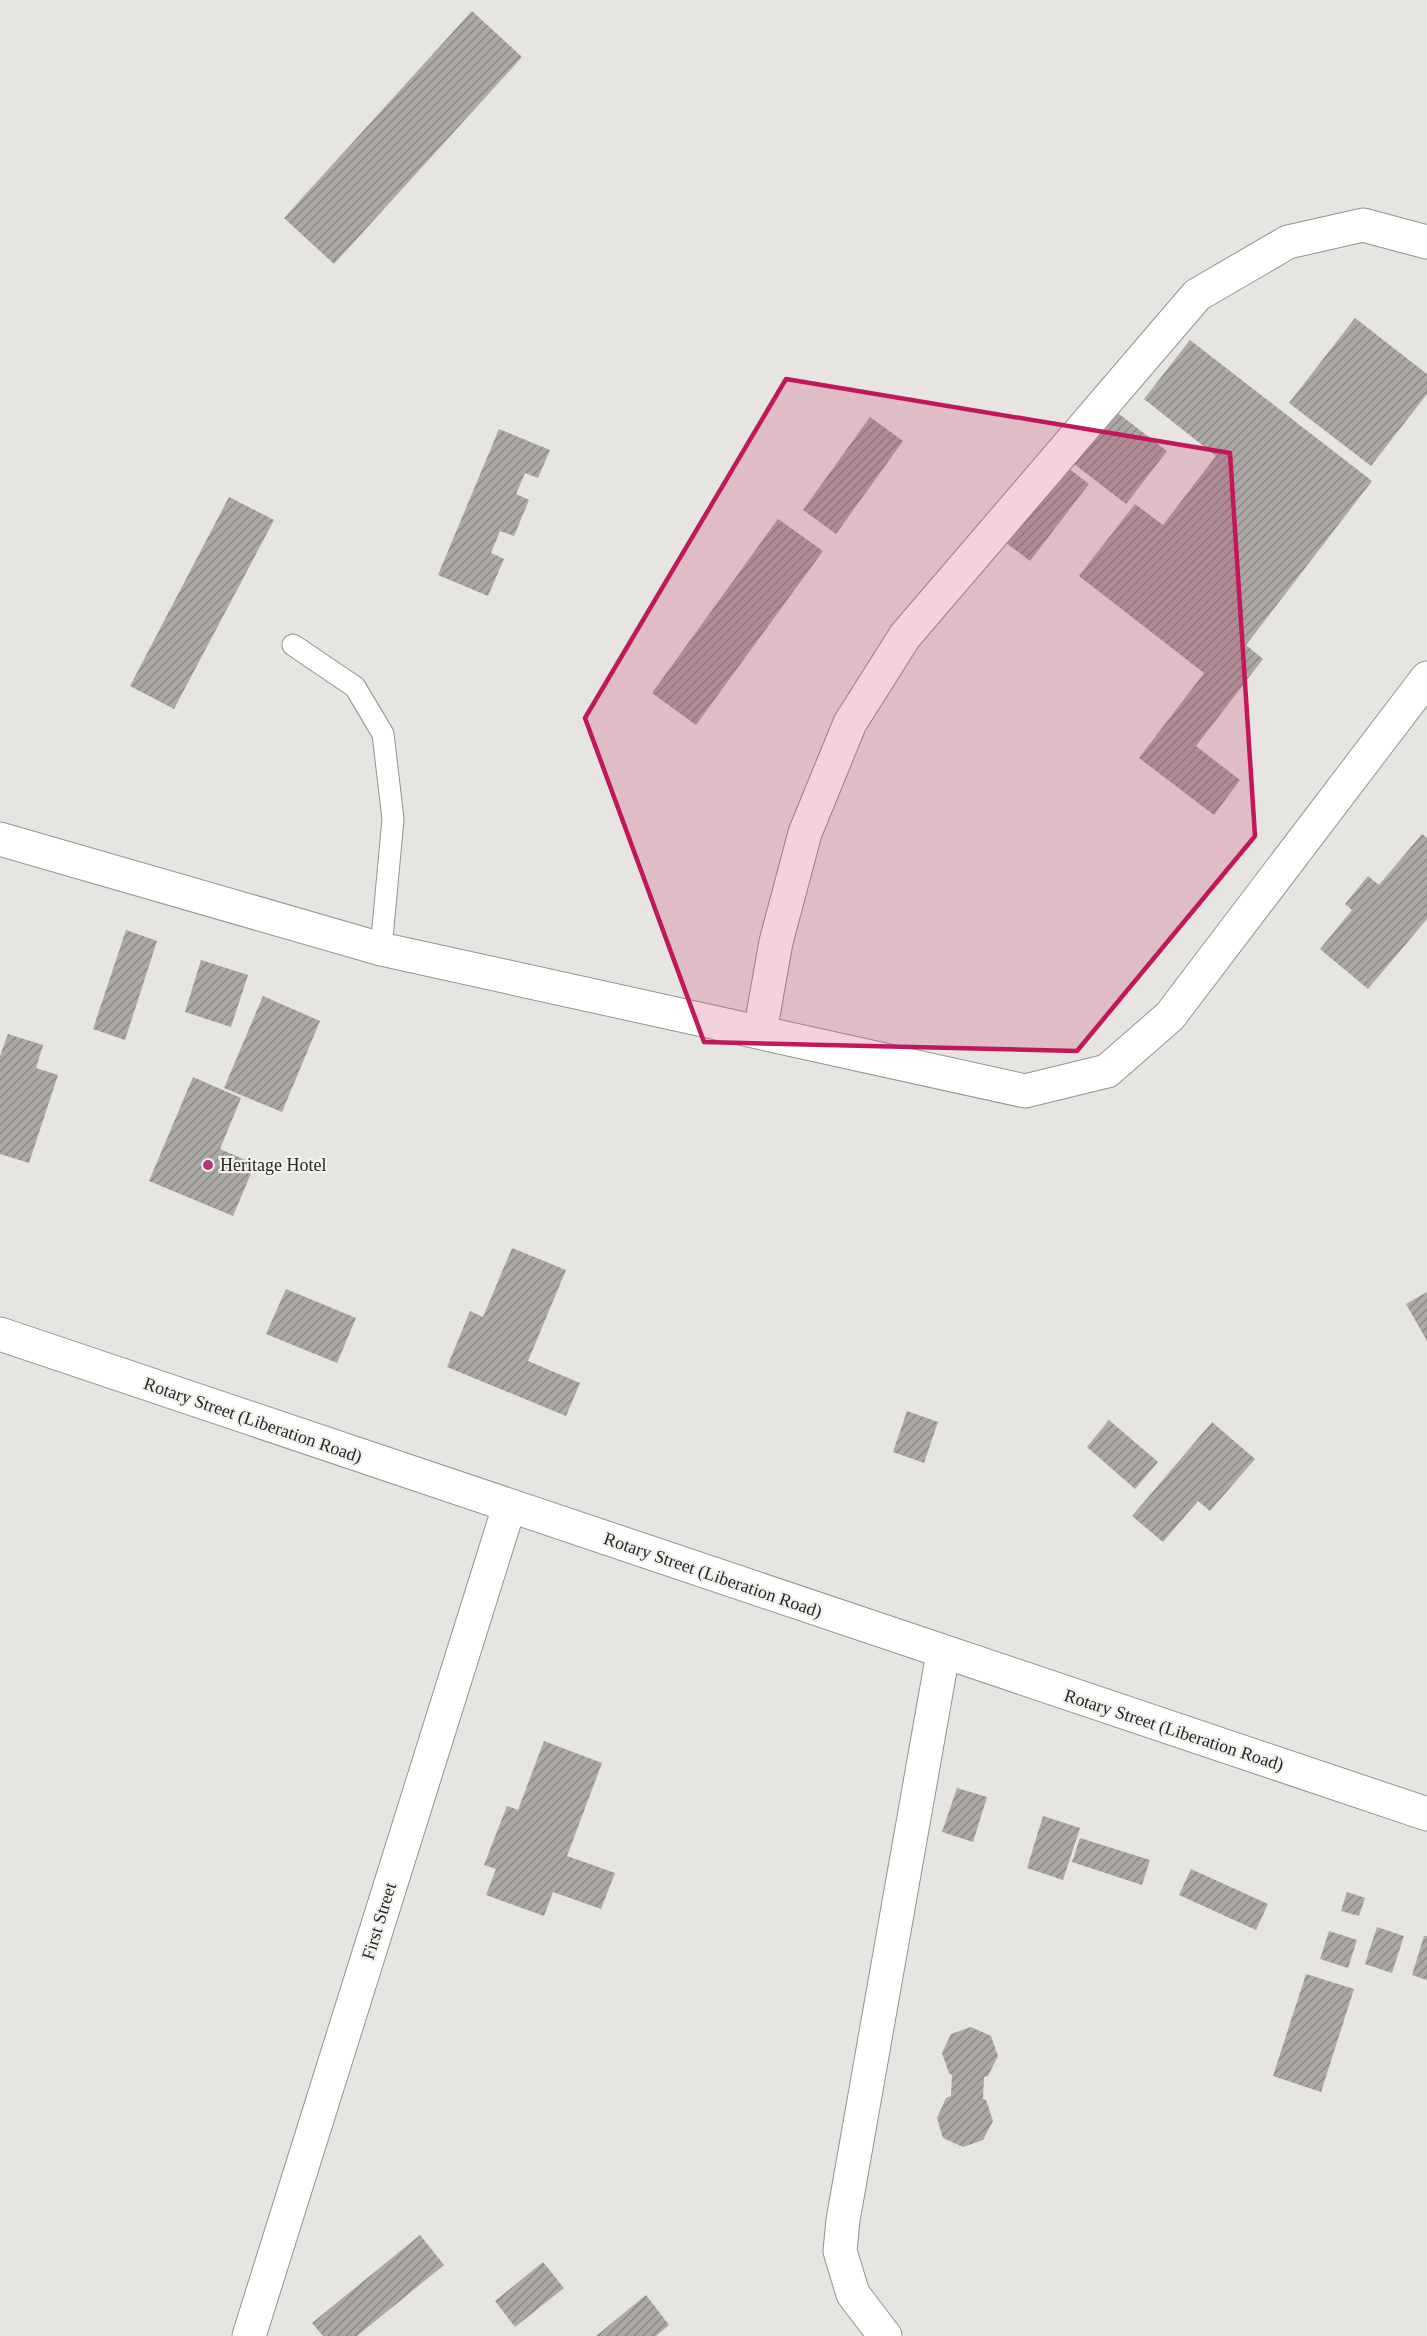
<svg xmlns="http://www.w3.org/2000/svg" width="1427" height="2336" font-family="Georgia,serif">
  <defs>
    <pattern id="building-hatch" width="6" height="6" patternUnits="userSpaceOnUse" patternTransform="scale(1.5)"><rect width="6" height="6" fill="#aba8a6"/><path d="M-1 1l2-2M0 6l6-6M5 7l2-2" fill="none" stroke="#8b8987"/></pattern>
  </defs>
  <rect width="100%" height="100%" fill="#e6e5e1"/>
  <g fill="url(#building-hatch)">
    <path d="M472 11 522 57 334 264 284 218Z"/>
    <path d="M1355 318 1427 374V394L1371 466 1289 403Z"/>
    <path d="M1190 340 1372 481 1246 645 1263 659 1196 746 1240 780 1214 815 1139 758 1204 673 1079 576 1135 504 1163 525 1216 456 1144 399Z"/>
    <path d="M1110 407 1167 451 1126 504 1069 460Z"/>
    <path d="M870 417 903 441 836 534 803 510Z"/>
    <path d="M499 429 550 450 538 478 525 473 516 494 529 500 514 536 500 531 491 553 504 559 488 596 438 575Z"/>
    <path d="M1064 465 1089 484 1030 561 1005 542Z"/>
    <path d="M229 497 274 520 174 709 130 686Z"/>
    <path d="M778 519 823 551 696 725 652 693Z"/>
    <path d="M1422 834 1427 838V919L1368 989 1320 949 1352 910 1345 904 1368 876 1379 885Z"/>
    <path d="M126 930 157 941 125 1040 93 1029Z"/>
    <path d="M201 960 248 975 231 1027 185 1012Z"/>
    <path d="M263 996 320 1021 282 1112 224 1088Z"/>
    <path d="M8 1034 43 1045 36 1068 58 1075 29 1163 0 1154V1056Z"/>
    <path d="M193 1077 241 1098 220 1149 255 1164 233 1216 149 1181Z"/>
    <path d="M512 1248 566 1270 528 1361 580 1383 566 1416 447 1367 470 1311 483 1317Z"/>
    <path d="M286 1289 356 1318 337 1363 266 1334Z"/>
    <path d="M1427 1292V1341L1406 1304Z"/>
    <path d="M907 1411 938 1422 924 1463 893 1452Z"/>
    <path d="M1109 1420 1158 1462 1135 1489 1087 1447Z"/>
    <path d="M1212 1422 1255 1459 1210 1511 1198 1501 1163 1542 1132 1516Z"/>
    <path d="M544 1741 602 1763 567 1856 615 1873 601 1909 553 1892 544 1916 486 1895 496 1869 484 1865 507 1806 518 1810Z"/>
    <path d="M957 1788 987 1797 973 1842 942 1832Z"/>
    <path d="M1043 1816 1080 1828 1063 1880 1027 1868Z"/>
    <path d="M1080 1838 1150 1860 1142 1885 1072 1862Z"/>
    <path d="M1191 1869 1268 1904 1256 1930 1179 1895Z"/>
    <path d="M1347 1892 1365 1898 1359 1916 1341 1911Z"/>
    <path d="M1377 1927 1404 1936 1392 1973 1365 1964Z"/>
    <path d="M1329 1931 1357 1940 1348 1968 1320 1959Z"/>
    <path d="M1424 1936H1427V1980L1412 1975Z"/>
    <path d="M1306 1974 1354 1989 1321 2092 1273 2076Z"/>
    <path d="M971 2027 991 2036 998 2056 988 2076 984 2077 983 2099 986 2100 993 2121 983 2140 963 2147 943 2138 937 2118 946 2098 951 2096 952 2075 949 2073 942 2053 951 2034Z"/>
    <path d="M420 2235 444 2265 357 2336H323L312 2323Z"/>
    <path d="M543 2262 564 2288 515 2327 495 2301Z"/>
    <path d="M646 2295 669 2325 656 2336H596Z"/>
  </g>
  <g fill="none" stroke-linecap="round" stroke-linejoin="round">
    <defs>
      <path id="lane" d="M293 645 355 687 383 734 393 819 381 949"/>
      <g id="street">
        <path d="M0 839 381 949 1025 1091 1107 1071 1170 1016 1427 678"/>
        <path d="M760 1032 776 942 805 833 850 723 905 636 1197 295 1288 242 1363 225 1427 242"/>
        <path d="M249 2336 509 1507"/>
        <path d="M885 2336 853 2294 840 2251 843 2220 943 1653"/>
      </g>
      <path id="secondary" d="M0 1334 1427 1814"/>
    </defs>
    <use href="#lane" stroke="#949391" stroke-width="23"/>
    <use href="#street" stroke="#949391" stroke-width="35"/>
    <use href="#secondary" stroke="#949391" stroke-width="35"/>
    <use href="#lane" stroke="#fff" stroke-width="21"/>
    <use href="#street" stroke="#fff" stroke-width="33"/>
    <use href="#secondary" stroke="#fff" stroke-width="33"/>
  </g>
  <path fill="#c2185b" fill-opacity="0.2" stroke="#c2185b" stroke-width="4.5" stroke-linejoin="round" d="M786 379 1230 453 1255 836 1077 1051 704 1042 585 718Z"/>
  <circle fill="#b93477" stroke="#f3f2ef" stroke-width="2" cx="208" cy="1165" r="6"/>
  <g text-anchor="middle" stroke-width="4.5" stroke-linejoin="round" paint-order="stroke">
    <g font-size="18" fill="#272726" stroke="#f3f2ef" text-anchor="start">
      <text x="220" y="1171">Heritage Hotel</text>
    </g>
    <g font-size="18" fill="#272726" stroke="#f3f2ef">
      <text transform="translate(253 1420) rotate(19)" y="6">Rotary Street (Liberation Road)</text>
      <text transform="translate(713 1575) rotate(19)" y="6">Rotary Street (Liberation Road)</text>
      <text transform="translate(1174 1730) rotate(18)" y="6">Rotary Street (Liberation Road)</text>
      <text transform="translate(379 1921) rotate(-73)" y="6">First Street</text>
    </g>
  </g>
</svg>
